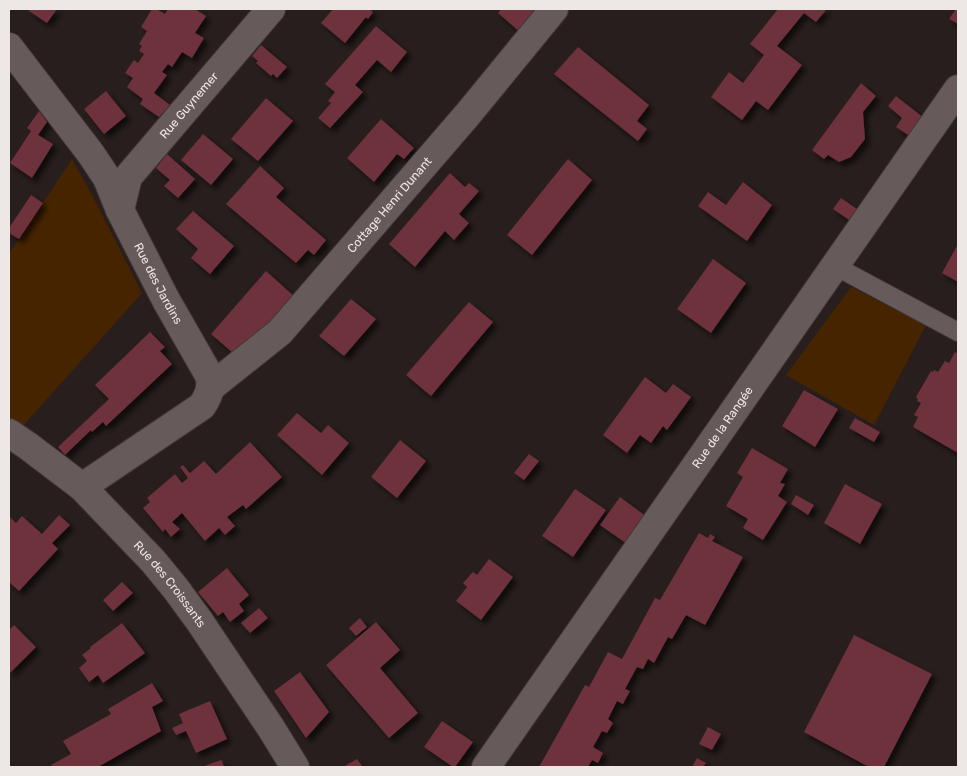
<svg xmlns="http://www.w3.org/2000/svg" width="967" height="776" font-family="Rubik,sans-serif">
  <defs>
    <filter id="shadow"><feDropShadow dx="4.5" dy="4.5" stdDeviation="2.5" flood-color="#0009"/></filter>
  </defs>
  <rect width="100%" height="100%" fill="#271e1d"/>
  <g fill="#462400">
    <path d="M72 159 91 193 142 293 21 428 9 420V254Z"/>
    <path d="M851 287 926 325 874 425 786 375Z"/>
  </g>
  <g fill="#6e303e" filter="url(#shadow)">
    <path d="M29 9H57L47 23 29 11Z"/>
    <path d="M152 9H156L165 14 168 9H195L206 16 195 33 204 38 192 58 182 52 172 67 168 64 162 72 167 75 154 93 170 105 159 117 140 104 143 99 127 87 133 78 125 73 134 60 138 63 144 54 139 51 142 46 139 44 147 31 141 27Z"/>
    <path d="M333 9H369L373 12 368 19 366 17 345 43 321 23Z"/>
    <path d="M501 9H542L521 33 498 13Z"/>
    <path d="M778 9H827L816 22 804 13 777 46 802 65 768 110 756 101 742 120 711 97 729 72 743 83 764 55 750 44Z"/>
    <path d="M956 9H958V24L949 19Z"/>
    <path d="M376 26 407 52 391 72 377 60 355 85 363 92 330 128 318 118 331 103 328 101 335 92 325 84Z"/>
    <path d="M261 45 287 67 277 78 273 74 271 76 256 63 258 61 252 56Z"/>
    <path d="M578 47 649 105 637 121 647 129 638 141 554 74Z"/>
    <path d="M861 83 876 96 863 112 865 139 851 157 839 162 828 155 824 159 812 150Z"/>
    <path d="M106 91 126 116 104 134 84 109Z"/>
    <path d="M896 96 924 118 911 137 896 127 902 118 888 106Z"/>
    <path d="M266 98 293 121 258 161 231 139Z"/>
    <path d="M39 111 47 122 38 135 53 144 32 178 10 163 31 131 27 128Z"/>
    <path d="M381 119 414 148 404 159 397 154 374 182 347 158Z"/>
    <path d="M203 134 233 159 211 185 181 160Z"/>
    <path d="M167 154 195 179 178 198 164 186 170 180 156 168Z"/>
    <path d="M568 159 592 180 532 255 507 235Z"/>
    <path d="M260 166 284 188 276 197 326 240 314 255 308 250 296 263 226 204Z"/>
    <path d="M450 173 465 187 469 183 479 191 459 214 469 223 454 240 445 231 415 267 389 244Z"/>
    <path d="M743 182 772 205 747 241 698 206 708 192 726 205Z"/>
    <path d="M31 195 43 203 19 239 9 233V228Z"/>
    <path d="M841 198 860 211 852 222 833 209Z"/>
    <path d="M193 211 234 246 210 274 191 258 198 249 176 229Z"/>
    <path d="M958 244V282L942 273Z"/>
    <path d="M713 259 746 283 711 333 677 309Z"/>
    <path d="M266 271 295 297 241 360 211 334Z"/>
    <path d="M351 299 376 319 344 356 319 336Z"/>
    <path d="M469 302 493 322 431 396 406 375Z"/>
    <path d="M150 332 165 347 160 351 172 364 106 426 103 422 92 432 91 430 65 455 58 447 109 399 95 385Z"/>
    <path d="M955 352 958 354V453L913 427 918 417 914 415 921 403 917 401 918 399 916 397 931 371 933 372 934 370 938 372 945 361 949 363Z"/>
    <path d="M645 377 666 393 673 384 691 397 667 430 663 426 651 443 640 435 627 453 603 435Z"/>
    <path d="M804 390 838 409 815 447 782 426Z"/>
    <path d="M297 413 321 433 328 425 349 443 322 475 277 435Z"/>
    <path d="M855 418 880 432 874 442 849 428Z"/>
    <path d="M400 440 426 461 397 498 371 477Z"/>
    <path d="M250 442 282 477 246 509 243 505 227 517 235 526 225 535 219 528 205 541 182 513 172 522 180 529 171 537 165 529 163 532 143 508 150 502 147 498 175 474 182 483 188 478 180 467 183 465 190 473 204 461 216 474Z"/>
    <path d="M752 448 788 469 780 483 785 484 778 496 787 502 763 540 743 528 748 519 726 506 743 477 737 473Z"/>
    <path d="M529 454 539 461 524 480 514 473Z"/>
    <path d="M845 484 882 504 860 544 824 523Z"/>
    <path d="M575 489 606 510 573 557 542 536Z"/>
    <path d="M796 495 814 505 808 515 791 504Z"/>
    <path d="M620 497 647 517 627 544 600 525Z"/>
    <path d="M59 515 70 525 52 543 58 549 19 591 9 582V571L10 569 9 568V516L16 523 22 516 42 534Z"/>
    <path d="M699 533 708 538 710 534 715 537 712 541 743 557 705 625 686 615 672 639 668 637 654 663 648 659 643 669 637 667 625 689 630 691 623 704 617 701 608 719 613 723 607 733 602 731 593 747 603 753 598 763 592 760 588 767H539L585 685 589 687 608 652 622 659 655 598 660 600Z"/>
    <path d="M489 559 513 577 481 620 456 601 467 587 463 583 473 572 477 575Z"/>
    <path d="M227 568 249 595 239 604 244 611 230 622 223 612 218 616 198 592Z"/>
    <path d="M122 582 133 593 113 611 103 600Z"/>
    <path d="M259 608 268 618 250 633 241 623Z"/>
    <path d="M360 618 367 627 356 636 349 628Z"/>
    <path d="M376 622 400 650 380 668 418 713 389 738 326 665Z"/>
    <path d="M122 623 145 653 103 683 98 675 89 682 79 668 87 661 82 655 91 648 90 647Z"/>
    <path d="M14 625 36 647 9 674V630Z"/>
    <path d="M854 635 932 674 884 767H869L804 732Z"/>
    <path d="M300 672 329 712 306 738 274 691Z"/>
    <path d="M152 683 163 701 152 707 161 731 98 767H52L51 765 71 754 63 741 111 714 108 709Z"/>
    <path d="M210 701 227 739 196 753 186 731 176 735 172 728 183 723 179 714Z"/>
    <path d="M442 721 473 742 455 767H453L424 747Z"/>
    <path d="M708 727 721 734 712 750 699 744Z"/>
    <path d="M697 758 706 763 703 767H692Z"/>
    <path d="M357 759 363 767H343Z"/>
    <path d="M222 760 224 767H202L215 762Z"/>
  </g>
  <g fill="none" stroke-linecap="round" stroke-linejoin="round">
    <defs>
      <path id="lane" d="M835 266 958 332"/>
      <g id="street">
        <path id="s1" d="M9 47 91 154 107 178 120 210 166 300 210 377C211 390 209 395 202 406L82 487"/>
        <path id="s2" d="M120 210 128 177 271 9"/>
        <path id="s3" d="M211 387 280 332 468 114 554 9"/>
        <path id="s4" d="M9 433 28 446 82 487 153 561 176 589 200 622 271 728 295 767"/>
        <path id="s5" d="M486 767 958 89"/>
      </g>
    </defs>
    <use href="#lane" stroke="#403938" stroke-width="20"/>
    <use href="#street" stroke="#403938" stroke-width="30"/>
    <use href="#lane" stroke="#665b5a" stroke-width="18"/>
    <use href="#street" stroke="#665b5a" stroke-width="28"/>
  </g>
  <g text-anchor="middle" stroke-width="4" stroke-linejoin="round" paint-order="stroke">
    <g font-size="12" fill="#ede7e6" stroke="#271e1d">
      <text dy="4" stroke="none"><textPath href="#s2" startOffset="128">Rue Guynemer</textPath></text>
      <text dy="4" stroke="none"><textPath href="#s3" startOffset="256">Cottage Henri Dunant</textPath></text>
      <text dy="4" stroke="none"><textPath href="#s1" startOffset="281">Rue des Jardins</textPath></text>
      <text dy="4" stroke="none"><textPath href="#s5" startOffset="414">Rue de la Rangée</textPath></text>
      <text dy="4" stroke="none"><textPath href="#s4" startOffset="222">Rue des Croissants</textPath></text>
    </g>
  </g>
  <rect width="967" height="776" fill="none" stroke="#ede7e6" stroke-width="20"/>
</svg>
